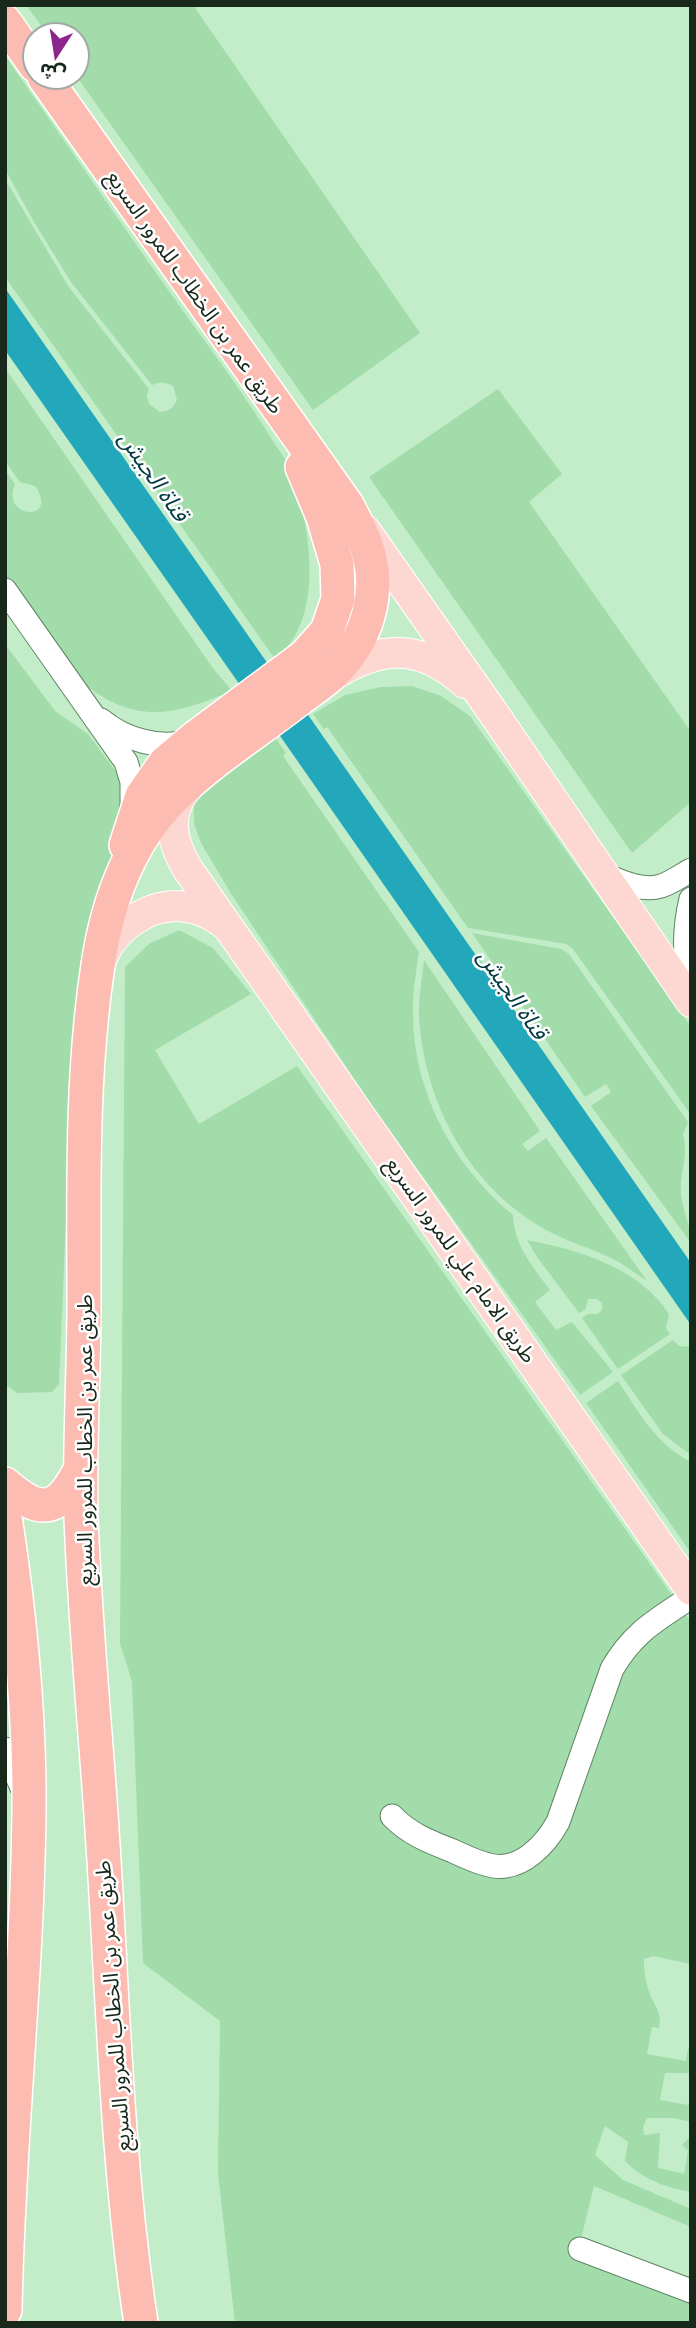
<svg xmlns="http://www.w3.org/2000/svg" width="696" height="2328" font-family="Figtree,'Noto Sans Arabic',sans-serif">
  <rect width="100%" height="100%" fill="#c3edc9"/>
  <g fill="#a1dcaa">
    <path d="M26 5H193L420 333 313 410 77 77V35H48Z"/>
    <path d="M5 56C68 145 129 236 193 325 220 362 247 399 271 438 278 450 289 462 293 475 310 528 326 619 275 659L5 277V179L68 286 149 389 147 396 149 404 160 412C170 411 173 408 177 400L173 386C165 382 161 381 152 385L71 282 34 222 5 169Z"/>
    <path d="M5 368 212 667 232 691C170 717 133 725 78 679L5 575V470L15 484C0 519 60 523 35 486L20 482 5 461Z"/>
    <path d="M498 389 562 474 529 502 691 732V802L632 853 369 477Z"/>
    <path d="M5 644 55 711 88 734 129 789 68 1172 59 1384 52 1392 17 1393 5 1384Z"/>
    <path d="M412 686 441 696 470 716 691 1027V1115L573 949 566 944 468 928 327 727 324 729 313 714 345 695 381 687Z"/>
    <path d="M276 739 286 753 283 756 419 952C416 971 413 991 413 1011 412 1090 453 1166 513 1215 514 1245 532 1266 550 1290L535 1302 556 1330 572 1322 613 1372 580 1395 373 1107 230 892 201 843 194 824V801L212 782Z"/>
    <path d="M179 930 213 948 251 994 155 1050 199 1124 297 1066 691 1622V1964L653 1956 644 1959C644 1971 645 1983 650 1994 656 2009 662 2012 659 2028L652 2027 647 2054 686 2061 688 2048H691V2073H665L660 2100 689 2105 691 2097V2122L674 2118H647L643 2127 644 2135 660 2133 658 2168 684 2174 688 2150 682 2145 691 2136V2192C666 2187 643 2180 625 2161L628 2142 605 2126 595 2155 623 2180 691 2209V2227L594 2186 577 2255 691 2294V2323H235L218 2174 220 2021 143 1963 132 1682 120 1643 125 967 149 944Z"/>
    <path d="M472 933 561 949 569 954 688 1122 683 1134C689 1156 679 1174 681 1195 683 1211 691 1226 691 1243L591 1106 611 1092 606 1084 585 1097Z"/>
    <path d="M424 960 540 1131 522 1144 528 1151 546 1138 647 1281C636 1274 626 1266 615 1260 593 1249 568 1242 546 1230 470 1188 425 1105 419 1018 418 999 422 979 424 960Z"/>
    <path d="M527 1240C579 1250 638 1267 669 1314L666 1328 670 1334 618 1369 582 1318 588 1314H598L602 1310V1303L597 1299H588L585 1310 579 1313 537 1257Z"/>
    <path d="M673 1340 679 1346 691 1347V1455L663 1434 621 1375Z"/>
    <path d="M618 1381C640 1414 655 1443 691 1462V1553L586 1403Z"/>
  </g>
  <g fill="#22a8ba">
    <path d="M5 288 268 664 240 685 5 350Z"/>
    <path d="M306 712 691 1263V1325L278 733Z"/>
  </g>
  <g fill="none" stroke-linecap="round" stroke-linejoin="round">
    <defs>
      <g id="minor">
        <path d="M5 590 126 762 132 782V810"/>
        <path d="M101 720C123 739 162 751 190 740"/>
        <path d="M602 874C620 881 641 892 661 886 671 883 682 875 691 870"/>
        <path d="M691 899C684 928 683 955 691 984"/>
        <path d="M5 1749 22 1788"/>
        <path d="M392 1816C409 1834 430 1842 453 1851 466 1857 480 1864 494 1866 522 1870 546 1844 558 1822L612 1669C633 1632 657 1620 691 1597"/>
        <path d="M580 2249 691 2291"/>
      </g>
      <g id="major">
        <path d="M365 530 492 711 691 1002"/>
        <path d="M332 676C381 645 420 643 465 683"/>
        <path d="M188 787C165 813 171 840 187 868L691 1590"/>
        <path d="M101 961C112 928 151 901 187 907 201 909 214 916 226 925"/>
      </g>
      <g id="highway">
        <path d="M5 22 35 65"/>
        <path d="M44 77 347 505C356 522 366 540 370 559 378 593 368 632 346 659 335 674 317 686 302 697 259 731 211 760 172 799 128 844 107 904 98 965 81 1076 84 1192 84 1304 84 1376 79 1447 81 1518 85 1622 95 1725 102 1829 113 1994 116 2159 141 2323"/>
        <path d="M126 845 142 796 165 763 196 737 305 656 327 631 338 599 337 564 323 517 302 467"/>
        <path d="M5 1484C43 1517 59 1511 81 1468"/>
        <path d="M5 1517C20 1615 30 1714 29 1813 27 1979 8 2144 5 2310"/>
      </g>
    </defs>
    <use href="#minor" stroke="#5e8464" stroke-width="25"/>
    <use href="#major" stroke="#fff" stroke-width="32"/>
    <use href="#highway" stroke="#fff" stroke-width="36"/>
    <use href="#minor" stroke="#fff" stroke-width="23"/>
    <use href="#major" stroke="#fdd7d1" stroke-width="30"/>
    <use href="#highway" stroke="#fcbcb2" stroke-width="33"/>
  </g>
  <g text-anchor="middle" stroke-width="5" stroke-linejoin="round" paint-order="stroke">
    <g font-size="21" fill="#18281b" stroke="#fff">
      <text transform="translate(195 292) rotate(55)" y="7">طريق عمر بن الخطاب للمرور السريع</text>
      <text transform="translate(461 1260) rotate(55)" y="7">طريق الامام علي للمرور السريع</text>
      <text transform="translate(85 1440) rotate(-90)" y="7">طريق عمر بن الخطاب للمرور السريع</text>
      <text transform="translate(113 2006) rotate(-94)" y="7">طريق عمر بن الخطاب للمرور السريع</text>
    </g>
    <g font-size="23" font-style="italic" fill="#003b42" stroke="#fff">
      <text transform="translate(154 476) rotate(55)" y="8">قناة الجيش</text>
      <text transform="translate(513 994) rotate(55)" y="8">قناة الجيش</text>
    </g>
  </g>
  <rect width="696" height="2328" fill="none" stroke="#18281b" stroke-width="14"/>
  <g transform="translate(56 56) rotate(192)"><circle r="33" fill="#ffffff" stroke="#a3a9a4" stroke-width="2"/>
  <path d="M0-5L12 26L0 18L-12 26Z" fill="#8d268c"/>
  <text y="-10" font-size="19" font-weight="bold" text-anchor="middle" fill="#18281b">ش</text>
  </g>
</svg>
